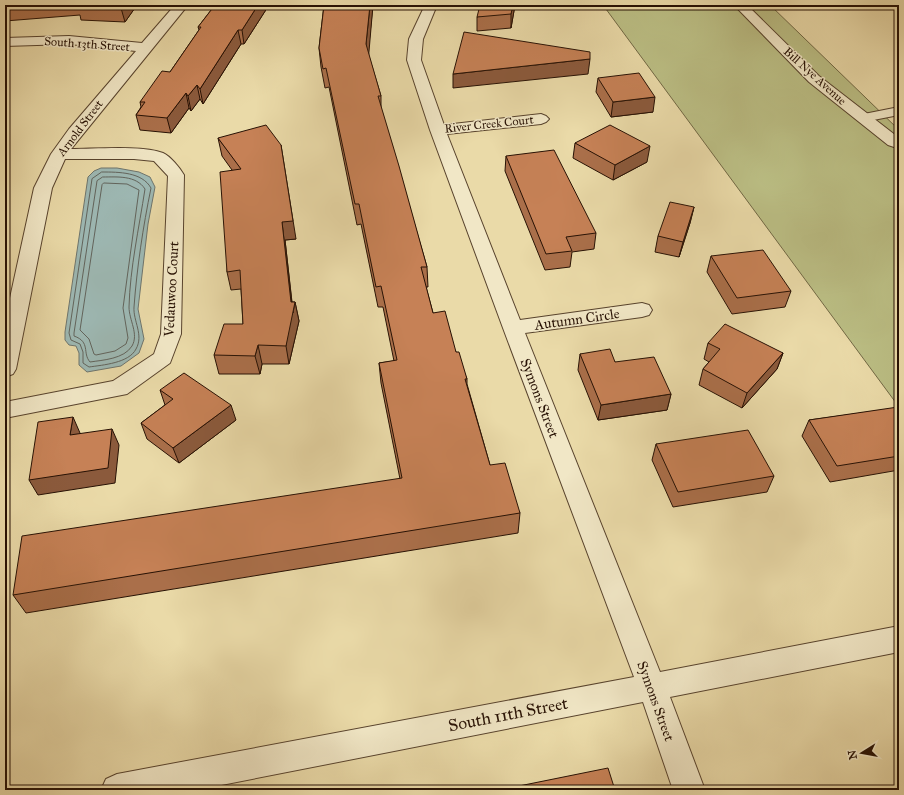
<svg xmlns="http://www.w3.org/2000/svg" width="904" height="795" font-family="'IM FELL Great Primer',serif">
  <rect width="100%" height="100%" fill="#eadaa8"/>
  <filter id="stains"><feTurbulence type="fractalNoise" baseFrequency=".005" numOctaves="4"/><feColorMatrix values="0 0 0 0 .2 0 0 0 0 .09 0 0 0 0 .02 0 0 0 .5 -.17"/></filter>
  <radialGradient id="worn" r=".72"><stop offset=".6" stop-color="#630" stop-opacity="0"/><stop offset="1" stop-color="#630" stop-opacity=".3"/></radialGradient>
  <path fill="#bbbe84" stroke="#716844" d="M603 5H770L899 130V407Z"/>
  <path fill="#9db8b3" stroke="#6e756d" d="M101 168H117L139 172 150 177 155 187 148 224 138 309 144 339 139 353 121 366 87 372 79 365V353L76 346 69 345 65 340V332L88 177 94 171Z"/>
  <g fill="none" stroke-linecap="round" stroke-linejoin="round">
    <g stroke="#62645c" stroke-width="1">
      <path d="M102 172C119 172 142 172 151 188 143 227 137 267 134 307 133 321 144 335 136 349 129 363 103 365 89 367L83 363V352L80 344 71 340 69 333 92 179Z"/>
      <path d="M103 177C117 177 136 175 145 189 139 228 130 268 129 307 129 320 139 334 132 346 124 359 103 360 90 362 82 353 91 342 74 336V333L97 181Z"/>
      <path d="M104 183 127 184 139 190 123 308 128 338 126 344 115 351 96 355 94 354 89 339 80 330 102 185Z"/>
    </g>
    <defs>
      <path id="service" d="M899 107V115L863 122 859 121 857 118 859 115Z"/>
      <g id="minor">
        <path d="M175 5H188L71 149C94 149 143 145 163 153 170 156 180 168 184 175L181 334 170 363 127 394 5 418V402L113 381 154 354 161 334 168 176 154 161 134 159H65L52 188 16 369 13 374 5 377V321L34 188 51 154 69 129 136 51 69 44 5 46V38L69 36 142 43Z"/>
        <path d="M425 5H437L423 39 421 60 444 125 541 114 546 116 549 119 546 122 541 124 447 134 520 320 642 303 649 305 652 310 649 315 642 317 525 333 660 672 899 626V652L670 697 705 790H673L643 702 196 790H101L106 779 117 774 634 677 503 328 430 130 407 60 409 39Z"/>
        <path d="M734 5H747L819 76 899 138V146L894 147 888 145 809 82Z"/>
      </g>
    </defs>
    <use href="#service" stroke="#58432d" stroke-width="2"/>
    <use href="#minor" stroke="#58432d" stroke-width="2"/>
    <use href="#service" fill="#f1e7c6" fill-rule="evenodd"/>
    <use href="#minor" fill="#f1e7c6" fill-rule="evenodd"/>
  </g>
  <g fill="#aa6f4a" stroke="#271104">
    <path d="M5 5H137L125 22 81 20 80 15 5 21Z"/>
    <path d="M215 5H269L244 44H241L203 104 200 99 191 111 189 108 171 133 140 130 136 115 141 107 140 102 170 72 199 30 198 27Z"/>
    <path d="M324 5H373L368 53 381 96V108L427 267 428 287H426L433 313 456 352 467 379V384L490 465 520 513 518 533 26 613 13 595 400 479 381 383 379 363 394 361 383 307H378L361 224 357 225 329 87 325 88 321 67 319 48Z"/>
    <path d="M515 5 511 28 477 31V17Z"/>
    <path d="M598 78 653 112 611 117 596 92Z"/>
    <path d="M218 138 296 239 285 240 292 302H295L299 321 289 364H262L260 374H219L214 355 243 324 241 289 231 290 227 272 232 170 222 156Z"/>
    <path d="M575 143 647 162 613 180 573 158Z"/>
    <path d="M506 156 596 233 594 249 572 252 570 267 545 270 505 171Z"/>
    <path d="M694 207 690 223 679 257 655 252 658 236Z"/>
    <path d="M711 256 791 291 785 307 732 314 707 272Z"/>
    <path d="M708 343 783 353 777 369 742 408 699 385 703 369 709 362 704 359Z"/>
    <path d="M580 354 615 362 671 394 667 410 598 420 578 370Z"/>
    <path d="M160 390 236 420 179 463 147 439 141 423 165 405Z"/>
    <path d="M899 408V470L830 482 802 436 809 420Z"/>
    <path d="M656 444 774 476 767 492 673 507 652 460Z"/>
  </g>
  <g fill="#8b5a3c" stroke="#271104">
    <path d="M124 5H137L125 22 121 8Z"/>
    <path d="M258 5H269L244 44 242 30Z"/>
    <path d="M370 5H373L368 63 366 44Z"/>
    <path d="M513 5H515L511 28V14Z"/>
    <path d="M238 30 241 44 203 104 200 89Z"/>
    <path d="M590 59 588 74 453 88V74Z"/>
    <path d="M197 85 200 99 191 111 188 96Z"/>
    <path d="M186 93 189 108 171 133 167 118Z"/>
    <path d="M655 97 653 112 611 117 613 102Z"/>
    <path d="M281 145 296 239 285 240 293 313 295 302 299 321 289 364 286 346 291 302 282 222Z"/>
    <path d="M650 146 647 162 613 180 615 165Z"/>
    <path d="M694 207 690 223 679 257 683 242Z"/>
    <path d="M258 345 262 364 260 374 255 356Z"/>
    <path d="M783 353 777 369 742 408 747 393Z"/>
    <path d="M671 394 667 410 598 420 601 405Z"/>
    <path d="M231 405 236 420 179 463 173 448Z"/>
    <path d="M73 417 80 433 78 451 70 435Z"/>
    <path d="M112 429 119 445 115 483 38 495 29 480Z"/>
  </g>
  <g fill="#c68156" stroke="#271104">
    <path d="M5 5H31L5 7Z"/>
    <path d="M79 5H124L121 8 77 7Z"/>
    <path d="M215 5H258L242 30H238L200 89 197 85 188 96 186 93 167 118 136 115 145 102H140L162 71 170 72 201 27H198Z"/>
    <path d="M324 5H370L366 44 381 96H378L399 166 427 267H421L433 313 445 311 456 352H459L467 379H465L490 465 505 463 520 513 13 595 22 536 402 478 379 363 397 360 381 286 376 287 359 204H355L326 68 323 69 319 48Z"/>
    <path d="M480 5H513L511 14 477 17Z"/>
    <path d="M464 32 590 52V59L453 74Z"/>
    <path d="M639 73 655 97 613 102 598 78Z"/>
    <path d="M266 125 281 145 293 221 282 222 291 302H295L286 346 258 345 255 356 214 355 224 324H243L240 270 227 272 220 172 241 169 218 138Z"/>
    <path d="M610 125 650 146 615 165 575 143Z"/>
    <path d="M554 150 596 233 566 237 572 251 546 254 506 156Z"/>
    <path d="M670 202 694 207 683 242 658 236Z"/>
    <path d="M763 250 791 291 737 298 711 256Z"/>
    <path d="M725 324 783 353 747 393 703 369 720 349 708 343Z"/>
    <path d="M610 349 615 362 654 357 671 394 601 405 580 354Z"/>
    <path d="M184 373 231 405 173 448 141 423 173 399 160 390Z"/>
    <path d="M898 407 899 408V456L837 466 809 420Z"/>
    <path d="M73 417 70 435 112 429 108 468 29 480 38 422Z"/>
    <path d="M748 430 774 476 678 492 656 444Z"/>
    <path d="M608 768 615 790H515L514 787Z"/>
  </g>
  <g text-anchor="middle" stroke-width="3" stroke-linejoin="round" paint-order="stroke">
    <g font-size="12" fill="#271104" stroke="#f1e7c6">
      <text transform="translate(87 44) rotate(4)" y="4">South 13th Street</text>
      <text transform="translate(815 76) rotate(42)" y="4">Bill Nye Avenue</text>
      <text transform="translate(489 124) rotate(-6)" y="4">River Creek Court</text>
      <text transform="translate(80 128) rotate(-53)" y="4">Arnold Street</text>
    </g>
    <g font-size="14" fill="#271104" stroke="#f1e7c6">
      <text transform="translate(171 289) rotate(-87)" y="5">Vedauwoo Court</text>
      <text transform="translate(577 319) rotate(-8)" y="5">Autumn Circle</text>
      <text transform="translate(540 398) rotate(69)" y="5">Symons Street</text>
      <text transform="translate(656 701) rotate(70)" y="5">Symons Street</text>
    </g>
    <g font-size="17" fill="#271104" stroke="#f1e7c6">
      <text transform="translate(508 714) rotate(-11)" y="6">South 11th Street</text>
    </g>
  </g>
  <rect width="904" height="795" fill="none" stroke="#eadaa8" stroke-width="20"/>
  <rect x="6" y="6" width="892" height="783" fill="none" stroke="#271104" stroke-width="2"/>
  <rect x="10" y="10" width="884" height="775" fill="none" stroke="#271104"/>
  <g transform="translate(862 753) rotate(259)" stroke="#f1e7c6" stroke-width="3" paint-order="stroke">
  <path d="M0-3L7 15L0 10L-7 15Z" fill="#271104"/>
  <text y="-6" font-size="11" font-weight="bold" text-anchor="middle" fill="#271104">N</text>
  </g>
  <rect width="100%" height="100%" filter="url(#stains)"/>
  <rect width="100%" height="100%" fill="url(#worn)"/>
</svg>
